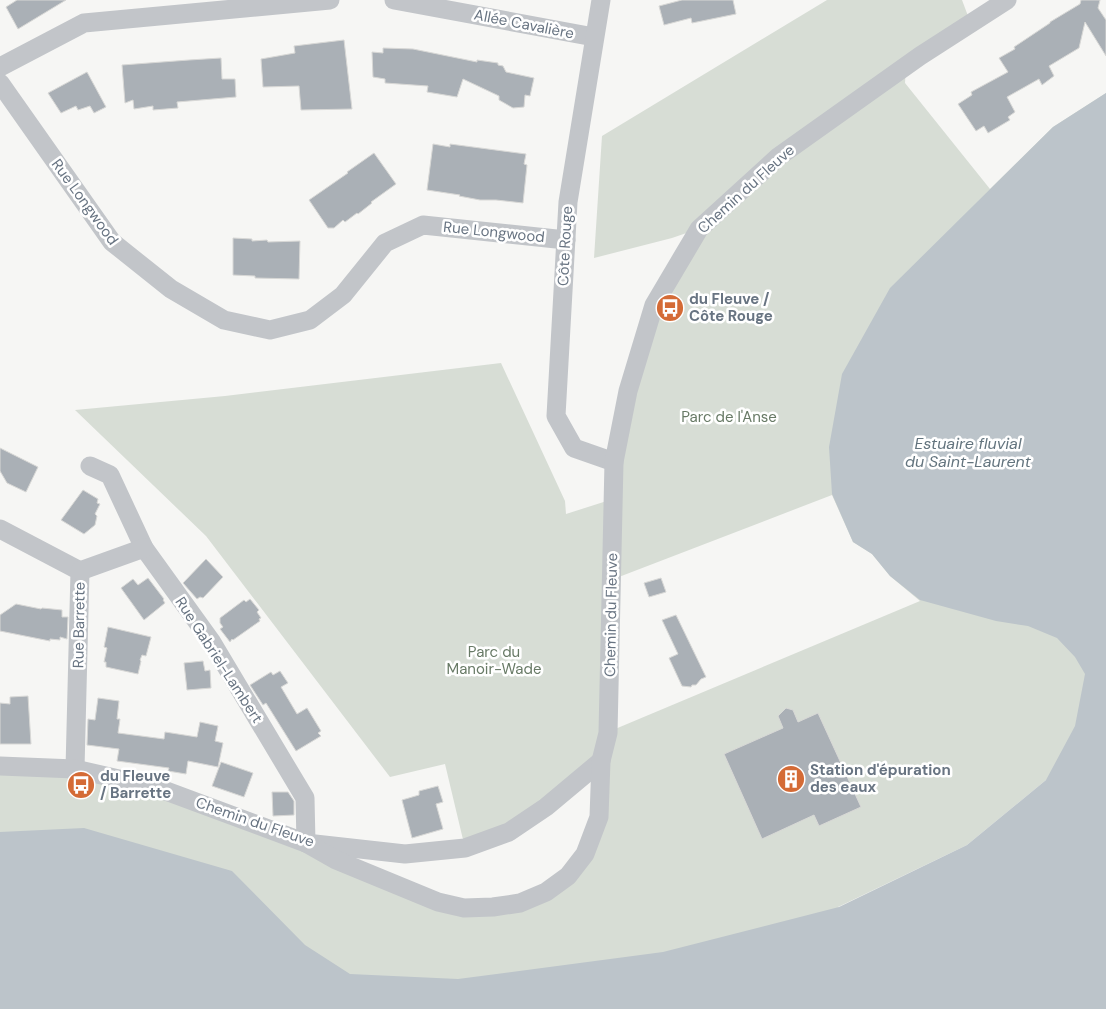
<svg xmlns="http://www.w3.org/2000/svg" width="1106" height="1009" font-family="'DM Sans',sans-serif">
  <rect width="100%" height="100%" fill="#f6f6f4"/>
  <path fill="#d7ddd5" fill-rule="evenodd" d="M827 0H962L971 24 906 66 905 83 990 189 1053 127 1106 93V752L1046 780 967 845 838 907H839L670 1009H0V766L158 788 464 908 520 903 585 854 601 762 546 807 465 848 445 764 390 777 206 536 75 410 225 396 501 363 565 501 566 514 613 499 652 314 698 229 672 238 594 258 602 136ZM832 495 853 542 872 554 890 576 920 601 608 732 611 580Z"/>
  <path fill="#bcc4ca" d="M1106 93V1009H0V832L84 828 232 871 305 945 350 974 458 979 663 952 839 907 967 845 1046 780 1075 726 1085 674 1075 657 1057 638 1028 626 996 621 920 600 890 576 872 554 853 542 832 494 829 447 842 374 890 288 1053 127Z"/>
  <g fill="#aab0b6" stroke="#d8d8d6">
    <path d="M17 0H66L18 29 6 7Z"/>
    <path d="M682 0H733L736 14 692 23 691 18 664 25 659 6Z"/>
    <path d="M1081 0H1100L1098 8 1106 20V56L1085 22 1079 48 1049 66 1054 76 1042 85 1039 79 1007 97 1015 112 1008 117 1010 120 988 133 984 126 976 131 958 104 972 95 971 92 1008 72 999 58 1015 49 1014 47 1050 23V22L1080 4Z"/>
    <path d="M344 40 352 109 301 110 299 86 263 87 261 59 295 53 294 46Z"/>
    <path d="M383 48 413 49 477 62V60L498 63V65L503 66 506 72 534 78 530 96 525 95 524 107 513 108 499 100V96L463 79 457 97 427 92 428 86 385 83V79L373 77 372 52 383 53Z"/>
    <path d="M221 58 222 79H235L236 97 177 102 178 108 153 110V106L134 109 133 100 125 103 122 65 189 60Z"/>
    <path d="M87 72 106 107 94 113 90 106 78 110 76 106 61 113 48 93Z"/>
    <path d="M433 144 450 147V144L526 154 524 164 527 165 523 203 496 200H480L459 196 460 195 427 190Z"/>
    <path d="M374 153 396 184 371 202 372 203 358 214 357 213 345 222 343 220 334 228H328L309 200 348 173 347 172Z"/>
    <path d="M233 238 252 239V241L267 240 268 242 300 241 299 279 255 278V276L233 275Z"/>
    <path d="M0 448 38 467 26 492 7 483 0 471Z"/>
    <path d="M83 490 98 499 97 503 100 504 95 514 97 516 95 525 84 534 61 520Z"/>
    <path d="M206 559 223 577 203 598 200 597 197 599 183 583Z"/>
    <path d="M148 578 164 599 163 600 165 603 144 620 121 588 133 579 138 585Z"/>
    <path d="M661 578 666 592 649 597 644 583Z"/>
    <path d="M250 599 259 610 257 612 261 618 259 619 260 621 233 640 232 639 230 642 220 629 223 627 220 623V618L244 600 246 602Z"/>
    <path d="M16 604 41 609 42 608 62 610V617H68L67 639 60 637V640L50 639V641L0 631V615Z"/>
    <path d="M676 615 706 677 701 679 696 685H692L691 687 682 686 669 658 678 654 662 620Z"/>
    <path d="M108 627 151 637 146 656 142 655 140 660 141 661 138 674 106 667V662H104L107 648 104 647Z"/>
    <path d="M203 661 205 671 210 670 211 688 187 690 184 663Z"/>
    <path d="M280 671 288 683 281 687 297 714 307 708 321 731 318 733 321 736 296 751 266 703 263 705 250 685 271 672 273 675Z"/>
    <path d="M28 696 31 744H0V703L10 704V697Z"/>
    <path d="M98 698 119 701 117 719H120L118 733 164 739 165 732 197 737 200 722 218 726 215 741 223 743 218 767 188 761 186 774 168 771 169 768 117 761 119 749 87 745 88 719 95 720Z"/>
    <path d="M786 708 793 710 798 722 818 713 861 807 819 826 814 815 762 839 724 754 783 728 778 716Z"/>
    <path d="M221 762 253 773 244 797 212 786Z"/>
    <path d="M438 786 443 802 436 804 443 829 412 838 402 800 419 795V791Z"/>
    <path d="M272 792H288L294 801V815L273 816Z"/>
  </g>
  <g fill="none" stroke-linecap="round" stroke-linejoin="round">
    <g stroke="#c2c5c9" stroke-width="19">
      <path d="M394 0 594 37"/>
      <path d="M601 0 568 202 556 416 574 448 614 462"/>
      <path d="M0 67 84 23 330 0"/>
      <path d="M0 83 112 242 171 289 224 320 270 330 310 320 343 295 385 243 423 225 566 240"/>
      <path d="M90 466 110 475 144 548 211 641 305 798 306 843"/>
      <path d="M0 529 80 571 75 769"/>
      <path d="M80 571 144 548"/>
      <path d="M0 766 75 769 158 788 306 843 405 854 465 848 509 832 546 807 601 761"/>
      <path d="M306 843 336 860 438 902 464 908 493 907 520 903 546 892 568 876 585 854 599 817 601 761 608 733 614 462 628 391 654 305 699 229 778 157 920 56 1007 0"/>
    </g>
  </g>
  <defs>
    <symbol id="bus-disc" viewBox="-11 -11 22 22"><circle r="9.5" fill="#d46b36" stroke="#fff"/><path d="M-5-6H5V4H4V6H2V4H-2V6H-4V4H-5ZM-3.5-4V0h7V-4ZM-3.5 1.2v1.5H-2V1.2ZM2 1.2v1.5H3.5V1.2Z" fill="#fff"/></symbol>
    <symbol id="building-disc" viewBox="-11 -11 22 22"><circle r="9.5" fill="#d46b36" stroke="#fff"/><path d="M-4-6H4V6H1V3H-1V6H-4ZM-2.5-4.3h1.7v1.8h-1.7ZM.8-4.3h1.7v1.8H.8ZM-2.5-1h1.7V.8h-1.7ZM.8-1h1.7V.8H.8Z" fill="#fff"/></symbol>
  </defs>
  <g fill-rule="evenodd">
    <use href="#bus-disc" x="654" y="292" width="32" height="32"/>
    <use href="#building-disc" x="775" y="763" width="32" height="32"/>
    <use href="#bus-disc" x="65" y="769" width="32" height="32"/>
  </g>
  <g text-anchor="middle" stroke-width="5" stroke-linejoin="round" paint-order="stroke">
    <g font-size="15" fill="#687482" stroke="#fff">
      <text transform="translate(524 24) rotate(11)" y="5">Allée Cavalière</text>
      <text transform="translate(746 189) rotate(-42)" y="5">Chemin du Fleuve</text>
      <text transform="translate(85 202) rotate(54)" y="5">Rue Longwood</text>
      <text transform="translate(494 232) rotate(6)" y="5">Rue Longwood</text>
      <text transform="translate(565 246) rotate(-87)" y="5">Côte Rouge</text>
      <text transform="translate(611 615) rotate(-89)" y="5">Chemin du Fleuve</text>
      <text transform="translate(79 625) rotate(-89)" y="5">Rue Barrette</text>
      <text transform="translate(219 660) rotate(57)" y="5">Rue Gabriel-Lambert</text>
      <text transform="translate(255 822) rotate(19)" y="5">Chemin du Fleuve</text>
    </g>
    <g font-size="15" font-weight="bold" fill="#687482" stroke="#fff" text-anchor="start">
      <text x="689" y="304">du Fleuve /<tspan x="689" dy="17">Côte Rouge</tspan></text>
      <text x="810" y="775">Station d'épuration<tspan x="810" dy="17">des eaux</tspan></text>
      <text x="100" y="781">du Fleuve<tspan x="100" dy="17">/ Barrette</tspan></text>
    </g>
    <g font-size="15" fill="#687a66" stroke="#fff">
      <text x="729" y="422">Parc de l'Anse</text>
      <text x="494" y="657">Parc du<tspan x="494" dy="17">Manoir-Wade</tspan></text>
    </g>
    <g font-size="16" font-style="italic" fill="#63747e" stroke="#fff">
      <text x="968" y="449">Estuaire fluvial<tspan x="968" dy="18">du Saint-Laurent</tspan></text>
    </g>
  </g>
</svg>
